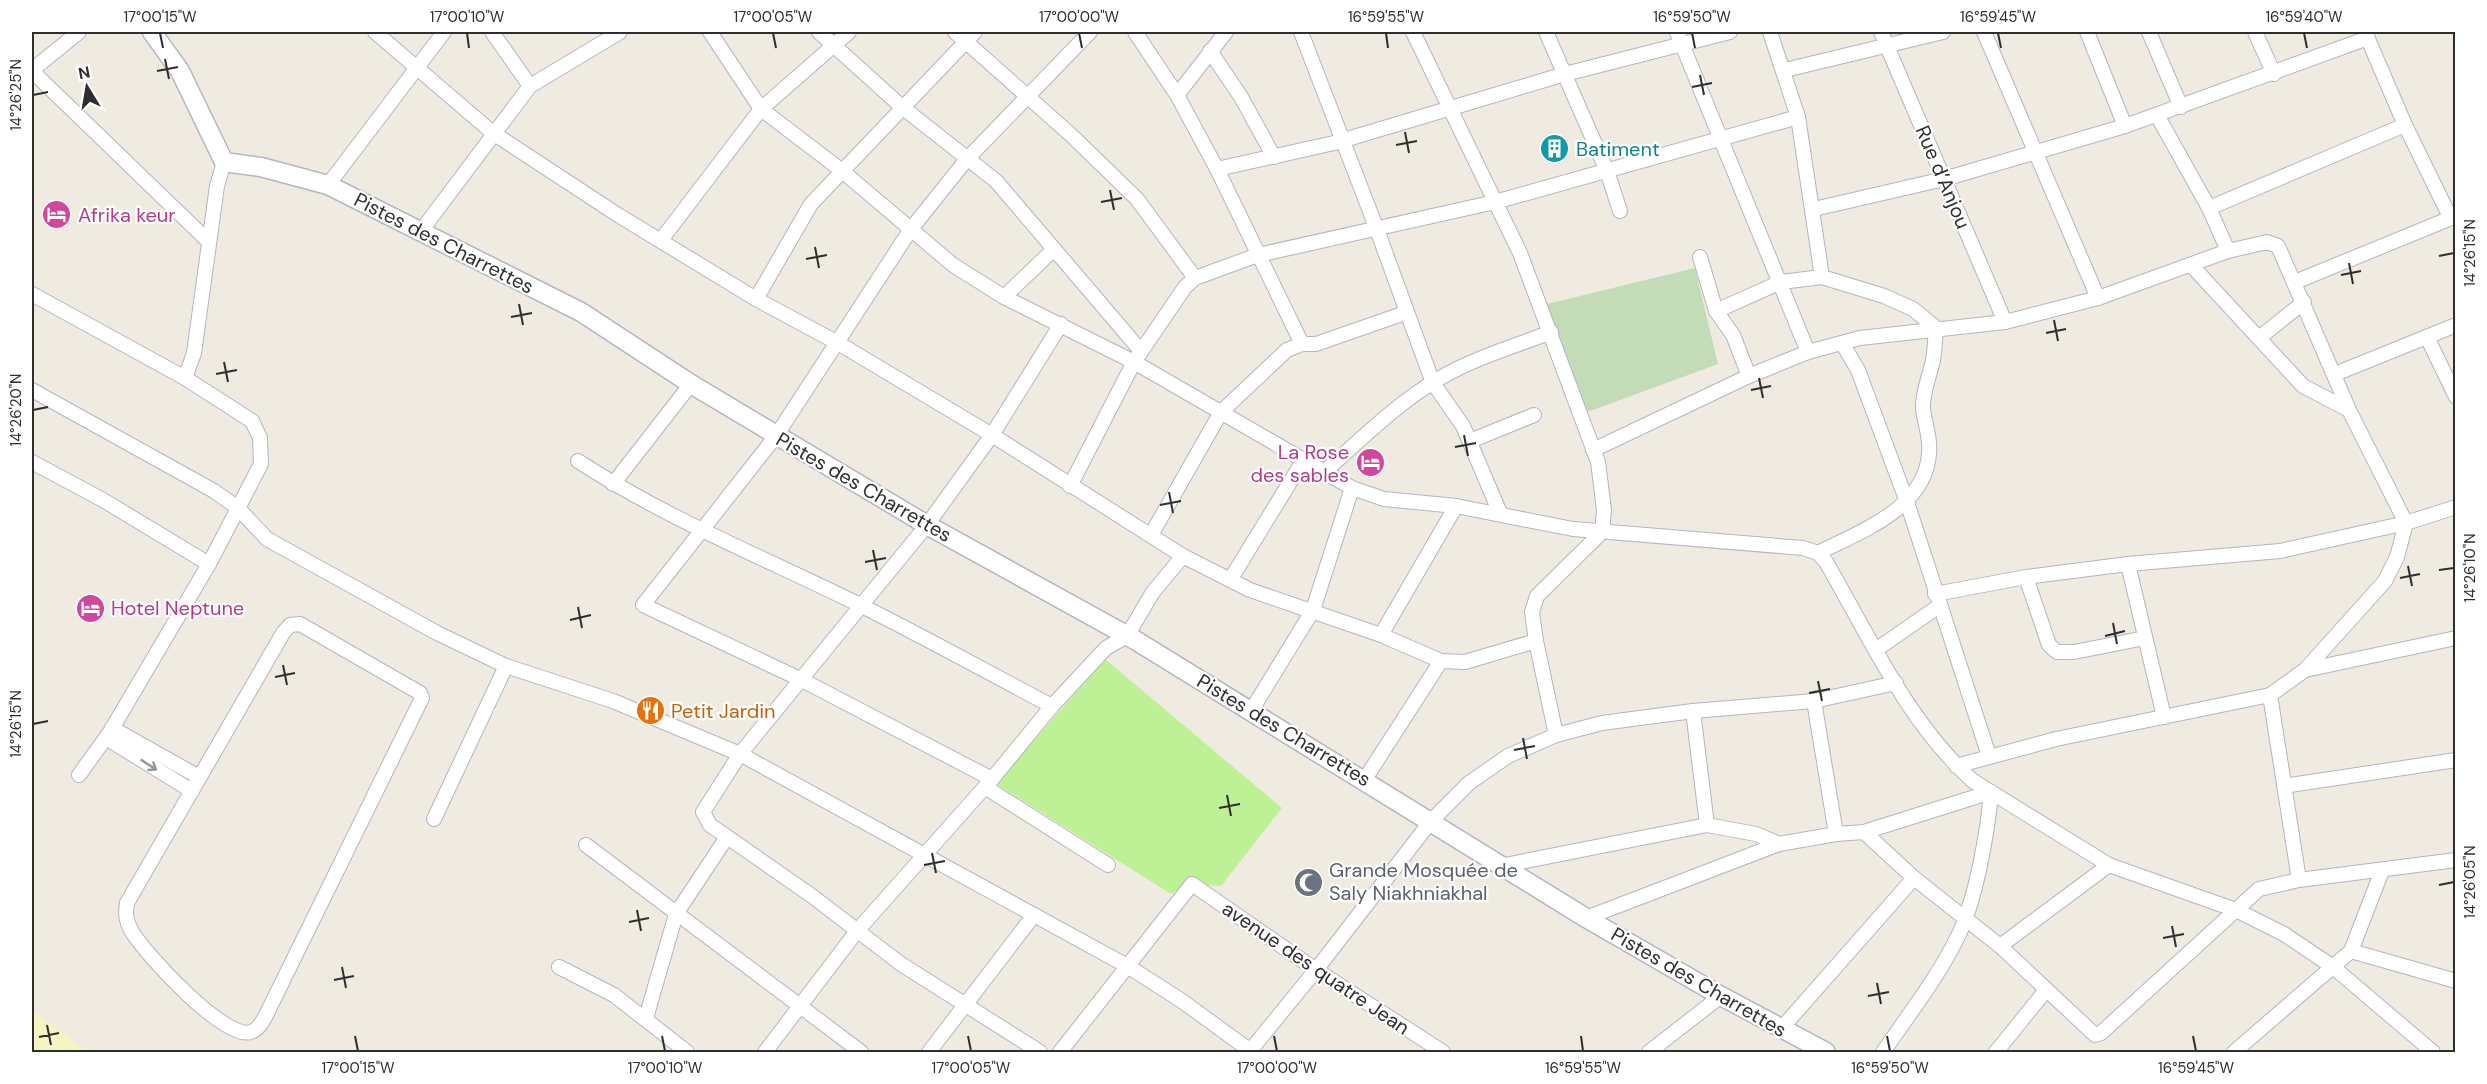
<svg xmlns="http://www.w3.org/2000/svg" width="2487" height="1084" font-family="'DM Sans',sans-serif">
  <rect width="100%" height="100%" fill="#f0ebe0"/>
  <path fill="#f6f4c2" d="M32 1010 87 1052H32Z"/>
  <path fill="#c3dbb6" d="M1695 268 1718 364 1582 414 1543 305Z"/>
  <path fill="#bef195" d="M1105 659 1282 808 1221 886 1189 884 1171 894 996 784Z"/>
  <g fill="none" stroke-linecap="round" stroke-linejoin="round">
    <defs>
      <g id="street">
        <path d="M375 32 493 133 618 215 756 299 838 343 992 435 1183 556 1250 590 1381 635 1441 661 1465 662 1536 641 1556 735"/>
        <path d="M492 32 530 86"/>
        <path d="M710 32 761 109 841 170 953 265 1004 297 1134 362 1352 488 1384 499 1456 506 1573 529 1803 548 1818 553 1826 562C1869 636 1908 723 1973 781L2109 865 2236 910 2284 934 2333 967 2433 1052"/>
        <path d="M819 32 902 107 996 181 1141 351"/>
        <path d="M955 32 1071 135 1137 199 1195 278"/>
        <path d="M1135 32 1177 95 1217 169 1302 344"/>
        <path d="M1301 32 1376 227 1433 383 1463 426 1500 513"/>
        <path d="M1413 32 1520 253 1598 462 1604 510 1602 532 1537 596 1532 612 1536 641"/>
        <path d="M1546 32 1607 171 1620 211"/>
        <path d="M1677 32 1808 352"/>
        <path d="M1770 32 1798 117 1822 277"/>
        <path d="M1881 32 2005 322"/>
        <path d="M1984 32 2098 298"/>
        <path d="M2087 32 2125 126"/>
        <path d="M2149 32 2181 107"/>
        <path d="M2255 32 2274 74"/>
        <path d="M2365 32 2405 125 2450 217"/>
        <path d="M1210 51 1241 97 1274 157"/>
        <path d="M32 70 79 32"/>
        <path d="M1785 70 1943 32"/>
        <path d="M32 71 209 242"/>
        <path d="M1177 95 1226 32"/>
        <path d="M2157 115 2209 208 2228 251"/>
        <path d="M1217 169 1334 143 1565 74 1730 32"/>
        <path d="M328 185 444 32"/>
        <path d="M2209 208 2405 125"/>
        <path d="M1814 209 1944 179 2125 126 2368 38"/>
        <path d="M421 231 530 86 620 32"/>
        <path d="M661 240 761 109 849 32"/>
        <path d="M1700 257 1716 311 1733 335 1749 376"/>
        <path d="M2191 265 2303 386 2349 410"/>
        <path d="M2295 282 2456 216"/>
        <path d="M32 294 185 378 194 353 217 186 224 162"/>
        <path d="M1004 297 1054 249"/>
        <path d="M756 299 811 204 975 32"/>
        <path d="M1716 311 1781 282 1822 277 1884 296 1913 309 1936 328C1935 338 1935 350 1933 360 1930 375 1922 393 1923 409 1925 425 1931 438 1929 454 1925 509 1859 532 1818 553"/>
        <path d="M2427 337 2456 397"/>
        <path d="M2259 338 2304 302"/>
        <path d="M1842 343 1858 370 1907 502 1989 756"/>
        <path d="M2335 374 2456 325"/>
        <path d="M32 390 214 491 238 508 267 539 437 633 506 666 613 701 740 754 1129 967 1182 1001 1252 1052"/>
        <path d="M1470 441 1534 415"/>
        <path d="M1593 450 1749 376 1808 352 1860 338 2005 322 2098 298 2228 251 2267 242 2278 246 2349 410 2406 523 2397 557 2385 581 2305 670 2270 695 2056 739 1956 766"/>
        <path d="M578 461C667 519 767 559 862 606 926 638 989 673 1052 706"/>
        <path d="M32 462 103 500 209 564"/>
        <path d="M1323 473C1366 435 1409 391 1461 367 1490 353 1521 344 1551 332"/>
        <path d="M613 484 691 384"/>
        <path d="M1070 486 1134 362 1185 287 1195 278 1258 255 1495 202 1798 117"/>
        <path d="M1151 535 1221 412 1287 350 1302 344H1316L1405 313"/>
        <path d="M2128 564 2164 717"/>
        <path d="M2026 577 2049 645 2057 652H2074L2145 638"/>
        <path d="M1230 580 1303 461"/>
        <path d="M1935 594 2026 577 2128 564 2280 551 2406 523 2456 507"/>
        <path d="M300 624 420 693 422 698 270 1007C266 1016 260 1029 251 1032 225 1041 143 952 131 930 126 920 125 914 127 903L283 633 290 625Z"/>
        <path d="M1381 635 1456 506"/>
        <path d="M1877 649 1939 606"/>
        <path d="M2305 670 2456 638"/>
        <path d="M2270 695 2299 880"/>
        <path d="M1814 701 1836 834"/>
        <path d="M1251 711 1313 610 1352 488"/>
        <path d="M1693 711 1707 825"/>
        <path d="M112 728 199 777"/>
        <path d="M106 738 192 791"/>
        <path d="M79 775 110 732 209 564 261 464 260 438 252 421 185 378"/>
        <path d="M992 779 802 680 643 605 776 436 911 229 967 159 1090 32"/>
        <path d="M1365 779 1441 661"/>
        <path d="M2284 786 2456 760"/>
        <path d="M985 787 1108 865"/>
        <path d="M434 819 506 666"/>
        <path d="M1864 832 1914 878 2000 946 2095 1035 2101 1033 2259 889 2299 880 2456 860"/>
        <path d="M586 845 861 1052"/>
        <path d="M1500 866 1707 825 1756 834 1779 844 1836 834 1864 832 1991 792C1988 831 1976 897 1960 932 1940 975 1909 1014 1883 1052"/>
        <path d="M1586 918 1779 844"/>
        <path d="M2000 946 2109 865"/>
        <path d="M2351 951 2456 981"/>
        <path d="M559 967 614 995 687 1052"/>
        <path d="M646 1018 676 914 727 837"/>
        <path d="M1781 1029 1914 878"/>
        <path d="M765 1052 857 931 992 779 1052 706 1106 648 1127 636 1153 592 1183 556"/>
        <path d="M929 1052 1034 915"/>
        <path d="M1040 1052 901 964 812 896 710 825 703 812 740 754 927 525 992 435 1061 324"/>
        <path d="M1060 1052 1192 884 1316 970 1443 1052"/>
        <path d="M1249 1052 1316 970 1431 821 1469 783 1508 756 1556 735 1602 723 1693 711 1814 701 1896 683"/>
        <path d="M1649 1052 1721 996"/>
        <path d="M1996 1052 2046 990"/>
        <path d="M2234 1052 2351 951 2382 871"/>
      </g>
      <path id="secondary" d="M152 32 180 71 224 162 261 167 328 185 581 312 691 384 927 525 1135 640 1586 918 1721 996 1826 1052"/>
    </defs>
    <use href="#street" stroke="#b4b4c2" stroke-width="16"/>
    <use href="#secondary" stroke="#b4b4c2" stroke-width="21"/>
    <use href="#street" stroke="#fff" stroke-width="14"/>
    <use href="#secondary" stroke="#fff" stroke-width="18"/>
  </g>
  <defs><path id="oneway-shaft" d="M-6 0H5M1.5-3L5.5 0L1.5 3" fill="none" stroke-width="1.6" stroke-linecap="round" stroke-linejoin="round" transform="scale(1.5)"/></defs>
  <use stroke="#969696" href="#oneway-shaft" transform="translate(149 765) rotate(33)"/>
  <path fill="none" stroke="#2e2e2e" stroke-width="2" d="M160 33 163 48M467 33 469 48M773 33 776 48M1079 33 1082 48M1386 33 1388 48M1692 33 1695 48M1998 33 2001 48M2304 33 2307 48M165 59 169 79M157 71 178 67M1700 75 1704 95M1692 87 1712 83M33 95 48 92M1405 132 1409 153M1396 145 1417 141M1110 190 1114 210M1101 202 1122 198M815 247 819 268M2439 256 2454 253M806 259 827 255M2349 263 2353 284M2341 275 2361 271M519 304 523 325M511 317 532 313M2054 320 2058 341M2046 333 2066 329M224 362 228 382M216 374 237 370M1759 378 1763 398M1751 390 1771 386M33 410 48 407M1464 435 1468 456M1455 447 1476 443M1169 492 1173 513M1160 505 1181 501M873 550 877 570M865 562 886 558M2408 566 2412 586M2439 570 2454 568M2400 578 2420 574M578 607 582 628M570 620 591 615M2113 623 2117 644M2105 636 2125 631M283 665 287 685M275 677 295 673M1818 681 1822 701M1809 693 1830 689M33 724 48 721M1523 738 1527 759M1514 750 1535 746M1227 795 1231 816M1219 808 1240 804M932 853 936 873M924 865 945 861M2439 885 2454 882M637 910 641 931M629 922 649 918M2172 926 2176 947M2163 938 2184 934M342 967 346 988M334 980 354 976M1877 983 1881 1004M1868 996 1889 992M47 1025 51 1045M355 1036 358 1051M662 1036 665 1051M968 1036 971 1051M1274 1036 1277 1051M1581 1036 1583 1051M1887 1036 1890 1051M2193 1036 2196 1051M39 1037 59 1033"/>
  <defs>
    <symbol id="building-disc" viewBox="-11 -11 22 22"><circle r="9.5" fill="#0f9aa8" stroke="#fff"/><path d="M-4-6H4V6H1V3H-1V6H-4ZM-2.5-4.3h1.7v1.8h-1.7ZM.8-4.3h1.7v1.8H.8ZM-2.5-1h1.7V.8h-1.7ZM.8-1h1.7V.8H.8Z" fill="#fff"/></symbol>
    <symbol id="hotel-disc" viewBox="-11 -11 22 22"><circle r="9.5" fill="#d1479c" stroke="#fff"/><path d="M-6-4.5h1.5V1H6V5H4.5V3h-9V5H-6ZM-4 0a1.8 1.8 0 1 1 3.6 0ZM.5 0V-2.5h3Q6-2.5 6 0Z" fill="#fff"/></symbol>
    <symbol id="restaurant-disc" viewBox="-11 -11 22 22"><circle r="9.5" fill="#e8710a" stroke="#fff"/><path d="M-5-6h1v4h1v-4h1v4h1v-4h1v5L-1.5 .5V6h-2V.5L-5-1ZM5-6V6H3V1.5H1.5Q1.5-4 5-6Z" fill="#fff"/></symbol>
    <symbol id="mosque-disc" viewBox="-11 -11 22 22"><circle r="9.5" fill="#6b7280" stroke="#fff"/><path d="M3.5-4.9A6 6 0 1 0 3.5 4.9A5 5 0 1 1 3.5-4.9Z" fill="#fff"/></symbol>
  </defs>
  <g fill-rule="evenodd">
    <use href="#building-disc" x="1538" y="132" width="33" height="33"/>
    <use href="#hotel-disc" x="40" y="198" width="33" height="33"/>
    <use href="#hotel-disc" x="1354" y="446" width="33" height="33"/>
    <use href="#hotel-disc" x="74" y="592" width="33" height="33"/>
    <use href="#restaurant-disc" x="634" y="694" width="33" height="33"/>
    <use href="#mosque-disc" x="1292" y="866" width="33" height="33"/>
  </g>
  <g text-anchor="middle" stroke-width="4.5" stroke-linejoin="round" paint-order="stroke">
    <g font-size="20" fill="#0d838f" stroke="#fff" text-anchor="start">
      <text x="1576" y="156">Batiment</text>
    </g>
    <g font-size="20" fill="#2e2e2e" stroke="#fff">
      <text transform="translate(1943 177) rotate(67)" y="7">Rue d’Anjou</text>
      <text transform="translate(444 243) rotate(27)" y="7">Pistes des Charrettes</text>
      <text transform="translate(864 487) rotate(30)" y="7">Pistes des Charrettes</text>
      <text transform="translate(1284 730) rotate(31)" y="7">Pistes des Charrettes</text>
      <text transform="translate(1316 968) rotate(34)" y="7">avenue des quatre Jean</text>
      <text transform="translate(1699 982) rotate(30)" y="7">Pistes des Charrettes</text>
    </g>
    <g font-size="20" fill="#b23c85" stroke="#fff" text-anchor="start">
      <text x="78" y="222">Afrika keur</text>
      <text x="1349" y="459" text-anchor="end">La Rose<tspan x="1349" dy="23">des sables</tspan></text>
      <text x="111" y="615">Hotel Neptune</text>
    </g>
    <g font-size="20" fill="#c56008" stroke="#fff" text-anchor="start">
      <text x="671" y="718">Petit Jardin</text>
    </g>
    <g font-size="20" fill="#5b616d" stroke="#fff" text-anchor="start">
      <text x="1329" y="877">Grande Mosquée de<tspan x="1329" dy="23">Saly Niakhniakhal</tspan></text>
    </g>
  </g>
  <rect width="2487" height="1084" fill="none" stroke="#ffffff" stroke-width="66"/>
  <g transform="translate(87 87) rotate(349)" stroke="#ffffff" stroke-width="4.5" paint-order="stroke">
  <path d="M0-4.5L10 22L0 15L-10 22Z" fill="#2e2e2e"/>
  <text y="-9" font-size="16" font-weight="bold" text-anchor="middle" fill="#2e2e2e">N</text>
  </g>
  <rect x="33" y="33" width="2421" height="1018" fill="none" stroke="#2e2e2e" stroke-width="2"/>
  <g font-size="15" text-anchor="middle" fill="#2e2e2e">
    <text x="160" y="22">17°00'15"W</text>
    <text x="467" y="22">17°00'10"W</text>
    <text x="773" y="22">17°00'05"W</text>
    <text x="1079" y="22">17°00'00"W</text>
    <text x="1386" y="22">16°59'55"W</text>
    <text x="1692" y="22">16°59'50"W</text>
    <text x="1998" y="22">16°59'45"W</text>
    <text x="2304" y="22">16°59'40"W</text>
    <text transform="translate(16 95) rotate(-90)" y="5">14°26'25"N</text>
    <text transform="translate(2470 253) rotate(-90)" y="5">14°26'15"N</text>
    <text transform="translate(16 410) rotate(-90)" y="5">14°26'20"N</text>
    <text transform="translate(2470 568) rotate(-90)" y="5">14°26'10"N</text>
    <text transform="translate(16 724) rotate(-90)" y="5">14°26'15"N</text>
    <text transform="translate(2470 882) rotate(-90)" y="5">14°26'05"N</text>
    <text x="358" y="1073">17°00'15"W</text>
    <text x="665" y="1073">17°00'10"W</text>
    <text x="971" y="1073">17°00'05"W</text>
    <text x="1277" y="1073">17°00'00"W</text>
    <text x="1583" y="1073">16°59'55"W</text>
    <text x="1890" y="1073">16°59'50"W</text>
    <text x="2196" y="1073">16°59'45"W</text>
  </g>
</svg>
